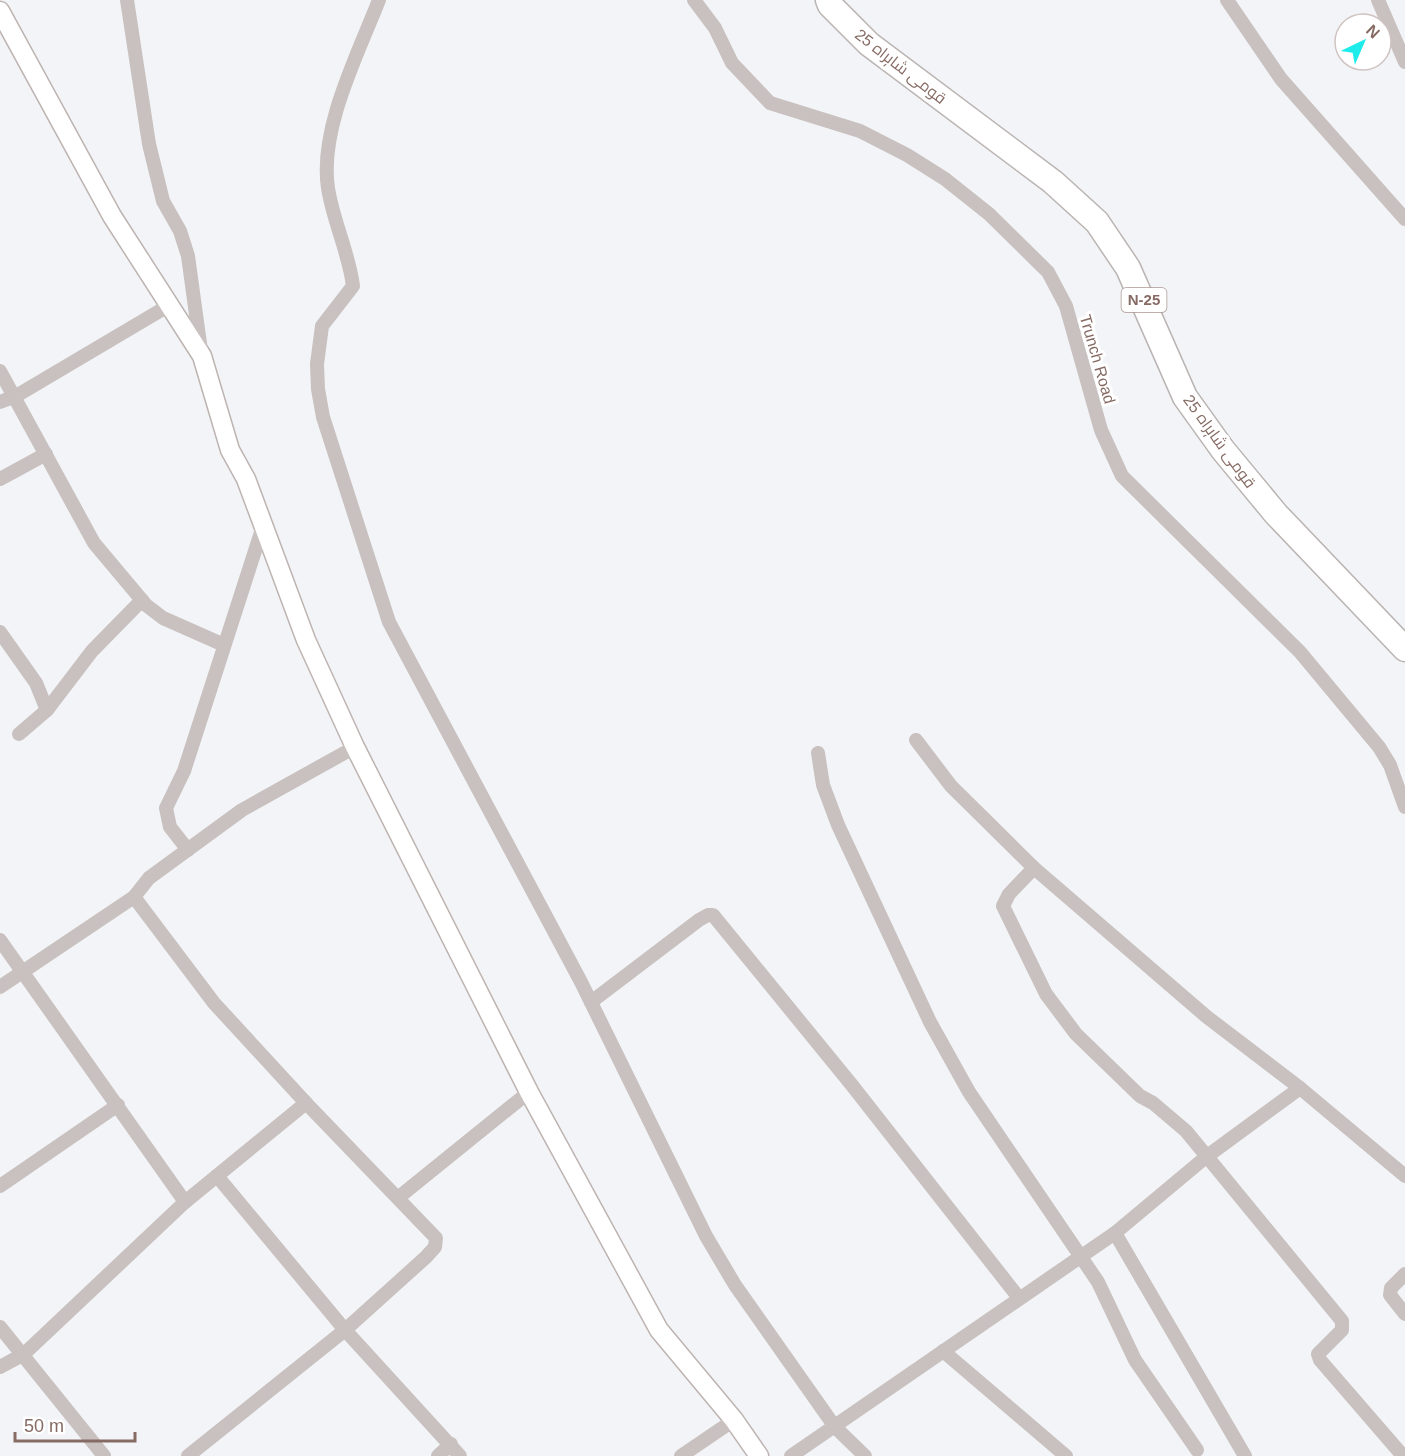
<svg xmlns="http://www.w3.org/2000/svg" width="1405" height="1456" font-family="Helvetica,Cairo,sans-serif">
  <rect width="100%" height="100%" fill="#f3f4f7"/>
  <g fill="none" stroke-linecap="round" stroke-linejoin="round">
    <defs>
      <path id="secondary" d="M0 11 112 216 202 356 230 450 246 479 306 640 355 747 529 1092 659 1330 734 1420 759 1456"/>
      <path id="highway" d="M828 0 830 5 869 44 1053 182 1097 222 1128 268 1185 397 1223 450 1276 514 1405 649"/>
    </defs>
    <use href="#secondary" stroke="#bdb4b1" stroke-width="21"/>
    <use href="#highway" stroke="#bab4b2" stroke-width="27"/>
    <g stroke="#c8c1bf" stroke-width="14">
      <path d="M127 0 149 144 163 201 180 231 188 256 201 351"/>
      <path d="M379 0C358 54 319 129 328 188 333 221 349 253 353 286L322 326 317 364 318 389 323 417 389 622 581 982 706 1236 735 1285 835 1427 865 1456"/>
      <path d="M694 0 715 28 732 63 770 103 860 131 907 155 945 179 989 214 1048 272 1066 306 1101 430 1122 476 1300 652 1379 747 1390 765 1405 807"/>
      <path d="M1227 0 1281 79 1405 219"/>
      <path d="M1378 0 1405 62"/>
      <path d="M0 371 94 543 146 605 163 618 224 645"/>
      <path d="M0 402 16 396 168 306"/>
      <path d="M0 479 46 454"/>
      <path d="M0 632 36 683 47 710"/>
      <path d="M19 734 47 710 92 651 142 600"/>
      <path d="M916 740 951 786 1034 868 1207 1017 1300 1088 1405 1176"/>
      <path d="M818 753 823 785 838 825 930 1022 969 1092 1098 1282 1135 1360 1197 1450"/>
      <path d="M188 850 170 827 166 808 184 771 263 526"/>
      <path d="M1034 868 1009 894 1003 906 1046 994 1076 1034 1140 1096 1153 1103 1186 1131 1342 1321V1330L1318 1354 1320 1360 1403 1456"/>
      <path d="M134 897 214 1003 306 1103 436 1238 435 1247 426 1257 345 1330 188 1456"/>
      <path d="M0 940 185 1202"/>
      <path d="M0 987 134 897 149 878 242 810 355 747"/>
      <path d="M591 1002 699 920 708 915H713L851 1084 1019 1298"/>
      <path d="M217 1176 345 1330 460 1456"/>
      <path d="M0 1186 118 1105"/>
      <path d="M399 1197 529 1092"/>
      <path d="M1115 1233 1245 1456"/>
      <path d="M1405 1274 1391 1288 1390 1295 1405 1314"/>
      <path d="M0 1327 104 1456"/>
      <path d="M943 1351 1066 1456"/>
      <path d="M0 1367 24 1354 185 1202 306 1103"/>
      <path d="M438 1456 451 1444"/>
      <path d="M681 1456 734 1420"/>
      <path d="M791 1456 1115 1233 1206 1157 1300 1088"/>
    </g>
    <use href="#secondary" stroke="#fff" stroke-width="18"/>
    <use href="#highway" stroke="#fff" stroke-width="24"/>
  </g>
  <g text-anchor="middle" stroke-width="6" stroke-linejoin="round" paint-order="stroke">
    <rect fill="#fff" stroke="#aa9792" stroke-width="1.5" x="1121.5" y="288" width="45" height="24" rx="4.5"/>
    <g font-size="15" font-weight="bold" fill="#866b64">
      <text x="1144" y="305">N-25</text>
    </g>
    <g font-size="16" fill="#866b64" stroke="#fff">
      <text transform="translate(901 66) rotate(38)" y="6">قومی شاہراہ 25</text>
      <text transform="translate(1098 359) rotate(74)" y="6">Trunch Road</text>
      <text transform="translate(1220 441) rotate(54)" y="6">قومی شاہراہ 25</text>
    </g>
  </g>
  <g transform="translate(1363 42) rotate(44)"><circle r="28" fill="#ffffff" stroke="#cfc4c1" stroke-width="1.5"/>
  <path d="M0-4.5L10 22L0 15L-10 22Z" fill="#1eeceb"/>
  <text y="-9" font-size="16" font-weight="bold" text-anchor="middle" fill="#866b64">N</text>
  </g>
  <path d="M15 1432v9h120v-9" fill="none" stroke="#866b64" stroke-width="3"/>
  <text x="24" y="1432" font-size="18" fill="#866b64" stroke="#ffffff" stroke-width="4.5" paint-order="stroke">50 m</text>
</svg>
